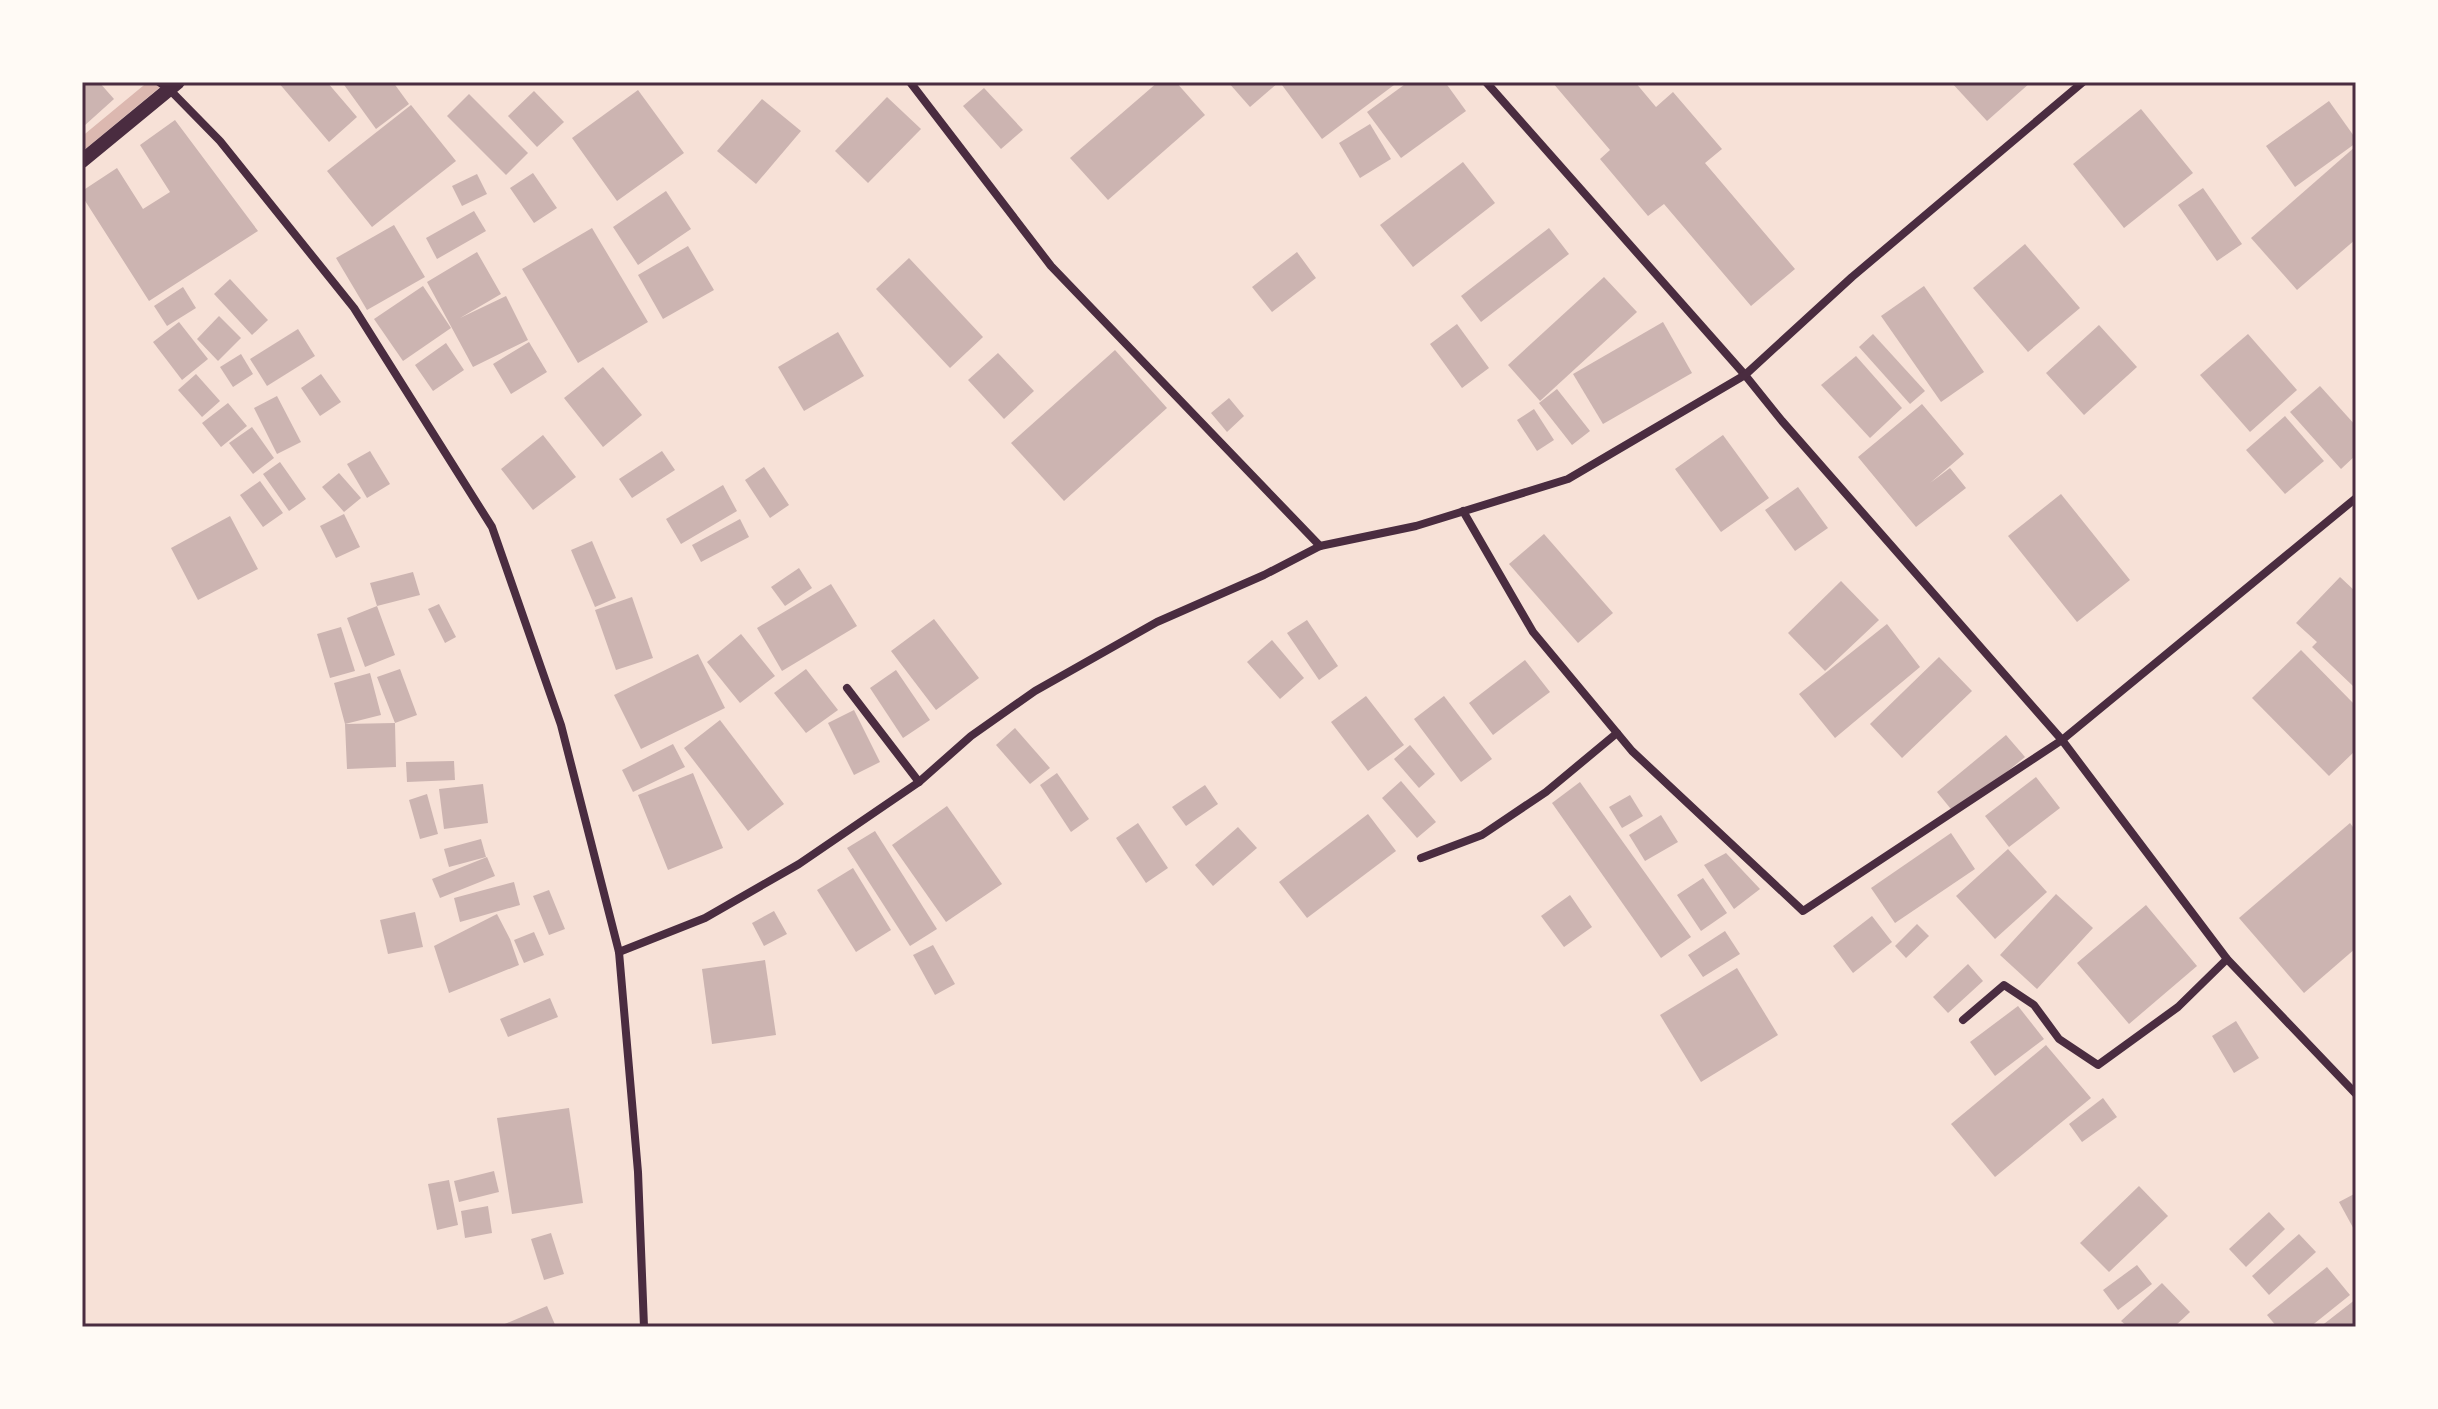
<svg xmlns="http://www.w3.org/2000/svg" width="2438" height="1409" font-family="'DM Sans',sans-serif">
  <rect width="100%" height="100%" fill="#f7e1d7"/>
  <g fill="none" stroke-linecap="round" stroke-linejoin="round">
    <path stroke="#dcb8b0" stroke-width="12" d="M82 144 157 82"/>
  </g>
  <g fill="#ccb4b1">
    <path d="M82 82H99L114 99 84 126Z"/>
    <path d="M278 82H327L357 117 329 142Z"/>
    <path d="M342 82H393L409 104 376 129Z"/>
    <path d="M1158 82H1176L1205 115 1108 200 1070 158Z"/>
    <path d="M1228 82H1279L1250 107Z"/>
    <path d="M1286 82H1398L1322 139 1282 85Z"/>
    <path d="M1408 82H1445L1466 111 1401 158 1367 112Z"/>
    <path d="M1552 82H1635L1656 107 1673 92 1722 149 1705 163 1795 269 1751 306 1664 204 1648 216 1600 159 1610 150Z"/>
    <path d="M1951 82H2031L1987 121Z"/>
    <path d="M984 88 1023 130 1001 149 963 106Z"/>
    <path d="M638 90 684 153 617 201 572 138Z"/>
    <path d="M534 91 564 122 537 147 508 116Z"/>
    <path d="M469 94 528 153 506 175 447 116Z"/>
    <path d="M887 97 921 129 868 183 835 151Z"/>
    <path d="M762 99 801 131 756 184 717 151Z"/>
    <path d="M2329 101 2356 139V143L2295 187 2266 146Z"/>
    <path d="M411 105 456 161 372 227 327 171Z"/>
    <path d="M2141 109 2193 173 2124 228 2073 164Z"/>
    <path d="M175 120 258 231 149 301 82 196V191L117 168 143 209 170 192 140 145Z"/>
    <path d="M1370 124 1391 159 1360 178 1339 143Z"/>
    <path d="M2356 146V239L2297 290 2251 238Z"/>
    <path d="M1463 162 1495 203 1413 267 1380 225Z"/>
    <path d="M533 173 557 208 534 223 510 188Z"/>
    <path d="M477 174 487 194 462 206 452 186Z"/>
    <path d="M2203 188 2242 244 2217 261 2178 205Z"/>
    <path d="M666 191 691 229 638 265 613 227Z"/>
    <path d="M474 211 486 231 437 259 426 238Z"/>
    <path d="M394 225 425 277 367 310 336 258Z"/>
    <path d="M592 228 648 322 578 363 522 269Z"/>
    <path d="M1549 228 1569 254 1481 322 1461 296Z"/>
    <path d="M2025 244 2080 308 2028 352 1973 288Z"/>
    <path d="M688 246 714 290 663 319 638 275Z"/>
    <path d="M477 252 501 294 460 318 506 296 528 340 473 367 427 282Z"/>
    <path d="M1297 252 1316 278 1272 312 1252 287Z"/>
    <path d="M909 258 983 337 950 368 876 289Z"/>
    <path d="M1604 277 1637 312 1540 401 1508 365Z"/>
    <path d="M230 279 268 320 252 335 214 294Z"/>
    <path d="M423 286 451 328 403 361 374 319Z"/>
    <path d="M1924 286 1984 372 1941 402 1881 316Z"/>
    <path d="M183 287 196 308 167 326 154 306Z"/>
    <path d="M219 316 241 338 218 361 197 339Z"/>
    <path d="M179 322 208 359 182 380 153 342Z"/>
    <path d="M1663 322 1692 373 1603 424 1573 374Z"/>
    <path d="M1457 324 1489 368 1462 388 1430 344Z"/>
    <path d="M2099 325 2137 367 2084 415 2046 373Z"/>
    <path d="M298 329 315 356 267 386 250 359Z"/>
    <path d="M838 332 864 376 804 411 778 367Z"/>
    <path d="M1873 334 1925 391 1910 404 1859 347Z"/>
    <path d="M2248 334 2297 390 2250 432 2200 375Z"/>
    <path d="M529 342 547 372 511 394 493 364Z"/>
    <path d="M446 343 464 370 433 391 415 365Z"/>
    <path d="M1115 350 1167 408 1064 501 1011 443Z"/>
    <path d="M998 353 1034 391 1004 419 968 380Z"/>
    <path d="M241 354 253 374 233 387 220 367Z"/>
    <path d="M1856 356 1902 408 1870 438 1821 385Z"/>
    <path d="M603 367 642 415 603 447 564 398Z"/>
    <path d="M196 374 220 401 202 417 178 390Z"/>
    <path d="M321 374 341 402 320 416 301 388Z"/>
    <path d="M2320 386 2356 426V455L2341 469 2290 412Z"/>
    <path d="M1557 389 1590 431 1572 445 1539 403Z"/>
    <path d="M277 396 301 442 277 454 254 408Z"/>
    <path d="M1229 398 1244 416 1227 432 1211 413Z"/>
    <path d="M228 403 247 426 221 447 202 423Z"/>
    <path d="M1922 404 1964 454 1930 483 1950 468 1966 488 1916 527 1858 457Z"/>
    <path d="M1534 409 1554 440 1537 451 1517 420Z"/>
    <path d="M2285 416 2324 461 2285 494 2246 450Z"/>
    <path d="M252 427 274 458 253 474 229 443Z"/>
    <path d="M543 435 576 477 533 510 501 469Z"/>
    <path d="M1723 435 1769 498 1721 532 1675 469Z"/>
    <path d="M370 451 390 484 367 498 347 464Z"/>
    <path d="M662 451 675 470 632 498 619 479Z"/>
    <path d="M280 462 306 499 289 511 263 474Z"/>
    <path d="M764 467 789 505 770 518 745 480Z"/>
    <path d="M339 473 361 498 344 512 322 487Z"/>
    <path d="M260 481 283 513 263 527 240 495Z"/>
    <path d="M723 485 737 511 681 544 666 519Z"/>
    <path d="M1798 487 1828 528 1795 551 1765 510Z"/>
    <path d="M2061 494 2130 580 2077 622 2008 536Z"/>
    <path d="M344 514 360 547 336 558 320 526Z"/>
    <path d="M230 516 258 569 198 600 171 548Z"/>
    <path d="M740 519 749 537 701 562 692 545Z"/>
    <path d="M1544 534 1613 613 1578 643 1509 564Z"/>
    <path d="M592 541 616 598 595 607 571 550Z"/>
    <path d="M799 568 812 588 785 606 771 587Z"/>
    <path d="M413 572 420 595 377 606 395 655 365 667 347 618 377 606 370 583Z"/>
    <path d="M2340 577 2356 592V683L2353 686 2312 647 2317 642 2296 623Z"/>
    <path d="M1841 581 1879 620 1825 671 1788 633Z"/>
    <path d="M831 584 857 626 782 671 757 628Z"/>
    <path d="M632 597 653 658 616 670 595 610Z"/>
    <path d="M439 604 456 637 445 643 428 609Z"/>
    <path d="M934 619 979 678 936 710 891 651Z"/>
    <path d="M1307 620 1338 666 1319 680 1287 633Z"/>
    <path d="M1887 624 1920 667 1835 738 1799 694Z"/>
    <path d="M341 627 355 671 330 678 317 634Z"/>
    <path d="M741 634 775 676 740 703 707 662Z"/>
    <path d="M1272 640 1304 678 1280 699 1247 662Z"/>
    <path d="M2301 650 2356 706V750L2329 776 2252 698Z"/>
    <path d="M698 654 725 708 641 749 614 695Z"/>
    <path d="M1939 657 1972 691 1902 758 1870 724Z"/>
    <path d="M1525 660 1550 692 1493 735 1469 703Z"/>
    <path d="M400 669 417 715 395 723 377 677Z"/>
    <path d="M806 669 838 710 806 733 774 693Z"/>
    <path d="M896 670 930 720 903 738 870 688Z"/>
    <path d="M370 673 381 715 345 724 395 723 396 767 347 769 345 724 334 683Z"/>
    <path d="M1366 696 1404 745 1368 771 1331 722Z"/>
    <path d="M1444 696 1492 759 1461 782 1414 719Z"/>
    <path d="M854 710 880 762 854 775 828 723Z"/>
    <path d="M720 720 784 804 748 831 684 748Z"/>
    <path d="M1015 728 1050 768 1030 784 996 745Z"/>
    <path d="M2006 735 2025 757 1955 814 1937 792Z"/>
    <path d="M673 744 685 767 633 792 622 770Z"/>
    <path d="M1410 745 1435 774 1419 788 1394 759Z"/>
    <path d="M454 761 455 780 407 782 406 762Z"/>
    <path d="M693 773 723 848 668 870 638 795Z"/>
    <path d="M1057 773 1089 819 1071 832 1040 785Z"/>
    <path d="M2036 777 2060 808 2009 847 1985 816Z"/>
    <path d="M1401 781 1436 822 1417 838 1382 798Z"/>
    <path d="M1580 782 1691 937 1661 958 1552 803Z"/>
    <path d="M483 784 488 823 444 829 439 789Z"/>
    <path d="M1205 785 1218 804 1186 826 1172 807Z"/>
    <path d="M427 794 438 834 420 839 409 800Z"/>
    <path d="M1630 795 1643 816 1622 828 1609 807Z"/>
    <path d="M947 806 1002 884 946 922 892 845Z"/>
    <path d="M1368 814 1396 851 1307 918 1279 882Z"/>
    <path d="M1661 815 1678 842 1645 861 1629 835Z"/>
    <path d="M1138 823 1168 868 1146 883 1116 838Z"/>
    <path d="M2350 823 2356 831V948L2304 993 2239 918Z"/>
    <path d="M1238 827 1257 848 1213 886 1195 865Z"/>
    <path d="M875 831 937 929 910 946 847 848Z"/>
    <path d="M1951 833 1975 869 1895 923 1871 888Z"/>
    <path d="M481 839 486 857 449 867 444 849Z"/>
    <path d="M2008 849 2047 892 1995 939 1956 896Z"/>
    <path d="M1726 853 1760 889 1734 909 1704 865Z"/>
    <path d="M487 857 495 876 440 898 432 879Z"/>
    <path d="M853 868 891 930 856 952 817 890Z"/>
    <path d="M1703 878 1727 913 1701 931 1677 895Z"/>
    <path d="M514 882 520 905 460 922 454 898Z"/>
    <path d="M549 890 565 929 549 935 533 896Z"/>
    <path d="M2056 894 2093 928 2037 989 2000 955Z"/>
    <path d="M1570 895 1592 927 1564 947 1541 916Z"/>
    <path d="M2146 905 2197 966 2129 1024 2077 963Z"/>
    <path d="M774 911 787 934 764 946 752 923Z"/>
    <path d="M415 912 423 947 388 954 380 920Z"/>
    <path d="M497 914 510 939 519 965 449 993 434 946Z"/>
    <path d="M1872 916 1892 942 1853 973 1833 946Z"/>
    <path d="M1917 924 1929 936 1906 958 1895 946Z"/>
    <path d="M1725 931 1740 954 1703 977 1688 955Z"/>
    <path d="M534 932 544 955 524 963 514 940Z"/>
    <path d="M933 945 955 984 935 995 913 955Z"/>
    <path d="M765 960 776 1035 712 1044 702 969Z"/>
    <path d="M1968 964 1983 981 1948 1013 1933 997Z"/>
    <path d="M1737 968 1778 1035 1701 1082 1660 1015Z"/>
    <path d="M550 998 558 1017 508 1037 500 1019Z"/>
    <path d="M2018 1006 2044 1039 1995 1076 1970 1042Z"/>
    <path d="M2236 1021 2259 1058 2234 1073 2212 1036Z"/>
    <path d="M2046 1045 2091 1098 1995 1177 1951 1124Z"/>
    <path d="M2103 1098 2117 1117 2082 1142 2069 1124Z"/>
    <path d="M569 1108 583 1203 512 1214 497 1118Z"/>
    <path d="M494 1171 499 1192 459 1202 454 1181Z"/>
    <path d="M449 1180 458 1225 437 1230 428 1184Z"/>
    <path d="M2139 1186 2168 1216 2109 1272 2080 1243Z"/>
    <path d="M2356 1193V1233L2339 1202Z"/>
    <path d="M488 1206 492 1233 465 1238 461 1211Z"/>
    <path d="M2269 1212 2285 1229 2246 1267 2229 1249Z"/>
    <path d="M551 1233 564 1274 544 1280 531 1239Z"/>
    <path d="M2299 1234 2316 1252 2269 1295 2252 1276Z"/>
    <path d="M2137 1265 2152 1284 2118 1310 2103 1290Z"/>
    <path d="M2327 1267 2350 1295 2310 1327H2277L2267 1315Z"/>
    <path d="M2162 1283 2190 1312 2174 1327H2128L2121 1321Z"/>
    <path d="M2356 1299V1327H2320Z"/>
    <path d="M547 1306 556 1327H498Z"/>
  </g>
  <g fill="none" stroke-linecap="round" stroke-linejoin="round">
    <g stroke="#4a2c40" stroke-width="8">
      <path d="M159 82 169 89 220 141 354 308 492 527 561 725 619 952 638 1172 644 1327"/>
      <path d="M910 82 1051 266 1320 546"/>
      <path d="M1486 82 1745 375 1782 421 2062 740 2227 959 2356 1094"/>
      <path d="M1463 511 1533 632 1632 751 1803 911 2062 740 2356 498"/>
      <path d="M847 688 919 782"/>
      <path d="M1421 858 1482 835 1546 792 1617 733"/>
      <path d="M619 952 705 918 799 864 919 782 971 736 1035 691 1157 622 1264 575 1320 546 1416 526 1568 479 1745 375 1852 277 2083 82"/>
      <path d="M1963 1020 2004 985 2034 1005 2059 1039 2098 1065 2178 1007 2227 959"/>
    </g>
    <path stroke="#4a2c40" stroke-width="14" d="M82 161 178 82"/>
  </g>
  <rect width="2438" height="1409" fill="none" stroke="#fffaf5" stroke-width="168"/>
  <rect x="84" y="84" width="2270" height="1241" fill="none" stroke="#4a2c40" stroke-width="3"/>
</svg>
